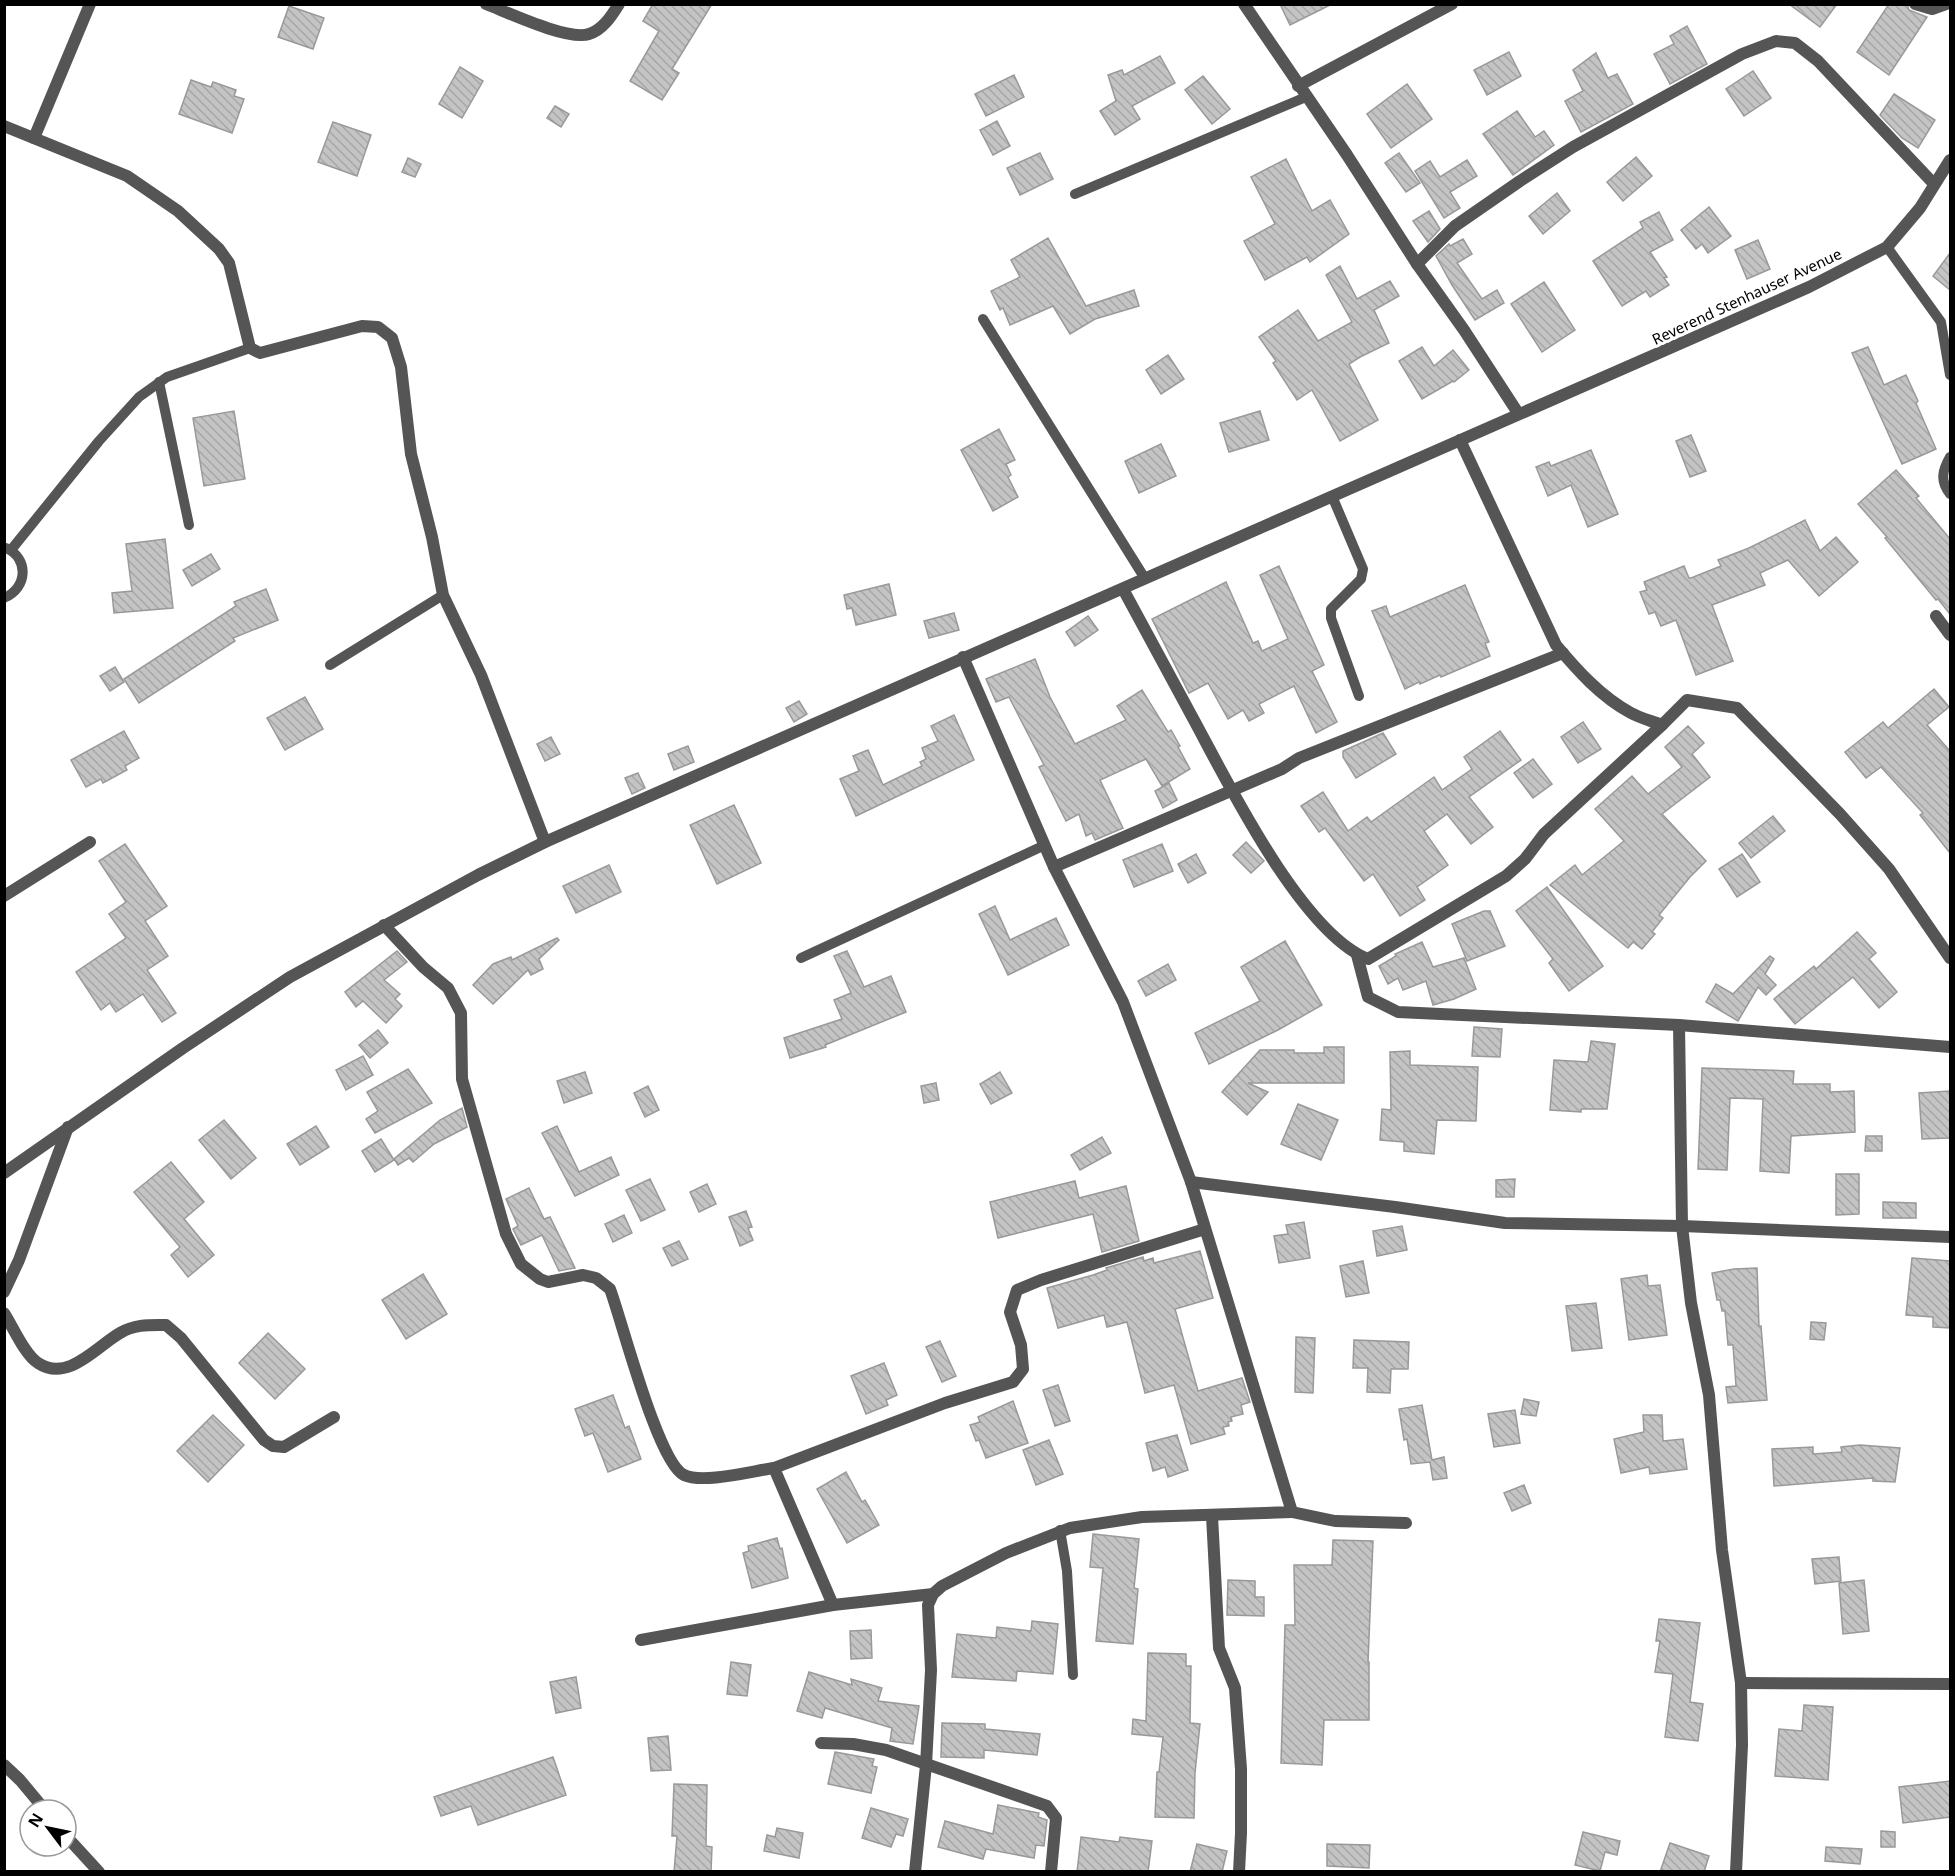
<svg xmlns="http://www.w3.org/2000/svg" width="1955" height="1876" font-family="'Noto Sans',sans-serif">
  <defs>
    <pattern id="building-back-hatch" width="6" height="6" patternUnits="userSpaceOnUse" patternTransform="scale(1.5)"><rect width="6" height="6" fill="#c4c4c4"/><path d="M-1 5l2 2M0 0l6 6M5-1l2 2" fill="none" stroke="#a7a7a7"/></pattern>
  </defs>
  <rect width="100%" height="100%" fill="#fff"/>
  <g fill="url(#building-back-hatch)" stroke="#999" stroke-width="1.5">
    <path d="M653 4H712L672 69 679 73 662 100 630 81 659 31 643 21Z"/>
    <path d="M1280 4H1332L1290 25Z"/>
    <path d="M1789 4H1837L1820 27Z"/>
    <path d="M1889 4H1907L1909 10 1927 17 1889 75 1857 52Z"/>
    <path d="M289 6 324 18 313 49 278 37Z"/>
    <path d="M1687 26 1707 64 1670 84 1654 54 1674 44 1670 36Z"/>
    <path d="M1509 52 1521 76 1487 95 1474 70Z"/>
    <path d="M1596 53 1608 78 1617 74 1633 104 1581 132 1565 101 1583 91 1573 70Z"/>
    <path d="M1160 56 1175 83 1132 106 1140 119 1115 135 1100 111 1116 101 1108 75 1122 70 1124 75Z"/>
    <path d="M460 67 483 81 462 118 439 104Z"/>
    <path d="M1753 71 1771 98 1744 116 1726 89Z"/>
    <path d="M1014 75 1024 97 986 116 975 94Z"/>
    <path d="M1203 76 1230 109 1212 124 1185 90Z"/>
    <path d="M191 80 211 87 213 82 236 90 234 96 244 99 232 133 179 114Z"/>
    <path d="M1407 84 1432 119 1391 148 1367 114Z"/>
    <path d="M1894 94 1935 120 1918 148 1902 138 1880 115Z"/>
    <path d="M555 106 569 114 561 127 547 118Z"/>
    <path d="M1517 111 1535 137 1544 131 1554 145 1513 175 1483 134Z"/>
    <path d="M997 121 1010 146 993 155 980 130Z"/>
    <path d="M333 122 371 135 357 176 318 162Z"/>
    <path d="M1040 153 1053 179 1020 195 1007 168Z"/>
    <path d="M1399 153 1420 183 1406 192 1385 163Z"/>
    <path d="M1636 157 1652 176 1623 201 1607 182Z"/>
    <path d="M408 158 421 164 415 177 402 172Z"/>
    <path d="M1286 159 1312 211 1330 200 1349 234 1310 262 1307 257 1265 280 1244 241 1275 224 1251 177Z"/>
    <path d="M1467 160 1477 176 1450 192 1460 208 1444 218 1415 171 1430 161 1440 177Z"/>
    <path d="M1557 193 1570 211 1543 234 1529 216Z"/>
    <path d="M1709 207 1731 236 1708 253 1702 244 1696 249 1681 230Z"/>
    <path d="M1429 211 1440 229 1428 242 1413 221Z"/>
    <path d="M1659 212 1673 240 1650 252 1667 277 1664 278 1669 285 1650 297 1646 291 1622 306 1593 261 1643 228 1640 222Z"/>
    <path d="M1048 238 1086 306 1134 290 1139 306 1095 319 1070 334 1053 306 1010 325 1003 308 1000 310 991 291 1020 277 1011 260Z"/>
    <path d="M1463 239 1472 254 1457 263 1482 299 1497 290 1504 303 1475 320 1452 285 1436 256 1449 244 1450 246Z"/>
    <path d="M1758 240 1770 269 1747 279 1735 250Z"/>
    <path d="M1950 253V290L1933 276Z"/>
    <path d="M1340 266 1357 299 1390 281 1399 296 1374 310 1389 343 1360 357 1349 364 1378 420 1340 441 1312 390 1297 400 1273 363 1276 361 1259 337 1298 310 1318 341 1352 322 1326 275Z"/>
    <path d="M1544 282 1575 330 1542 352 1511 304Z"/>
    <path d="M1422 347 1434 366 1453 350 1469 370 1454 382 1453 381 1422 399 1399 361Z"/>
    <path d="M1868 347 1884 385 1906 375 1918 401 1916 403 1936 449 1902 464 1852 353Z"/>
    <path d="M1168 355 1184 379 1161 394 1146 370Z"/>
    <path d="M234 411 245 479 204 486 193 418Z"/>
    <path d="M1260 411 1269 440 1229 452 1220 423Z"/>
    <path d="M999 429 1015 460 1006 464 1011 475 1008 477 1018 497 993 511 961 450Z"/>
    <path d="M1691 435 1706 471 1690 477 1676 441Z"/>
    <path d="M1161 444 1176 476 1139 493 1125 461Z"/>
    <path d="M1591 450 1618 514 1588 527 1571 485 1548 496 1536 467 1549 462 1551 466Z"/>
    <path d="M1896 470 1919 496 1916 498 1950 539V614L1938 599 1936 600 1885 538 1887 537 1858 504Z"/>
    <path d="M1805 520 1820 551 1836 537 1858 562 1819 596 1788 560 1760 573 1765 585 1712 605 1733 661 1696 675 1676 620 1661 626 1655 612 1649 614 1640 592 1647 590 1644 582 1684 566 1689 578H1691L1721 566 1718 560 1749 548Z"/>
    <path d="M165 539 173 608 114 613 112 593 132 591 126 544Z"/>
    <path d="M211 554 220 569 192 586 183 570Z"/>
    <path d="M1279 566 1324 665 1312 671 1337 722 1316 733 1294 686 1259 704 1264 713 1249 721 1243 710 1228 719 1208 683 1189 693 1152 619 1226 582 1253 643 1258 641 1262 651 1288 639 1260 575Z"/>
    <path d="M889 584 896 615 856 625 852 608 847 609 844 595Z"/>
    <path d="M1465 585 1489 642 1485 643 1490 656 1441 677 1440 675 1420 684 1419 682 1405 689 1372 611 1386 606 1390 617Z"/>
    <path d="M266 589 278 620 233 638 235 641 139 703 124 679 236 606 234 602Z"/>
    <path d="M954 613 959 630 929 638 924 621Z"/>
    <path d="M1088 616 1098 630 1075 646 1066 632Z"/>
    <path d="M1035 659 1050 697 1075 744 1126 720 1117 706 1142 690 1168 732 1171 730 1180 746 1178 747 1190 769 1162 786 1146 759 1100 780 1123 828 1095 840 1092 833 1086 836 1079 814 1066 821 1039 767 1044 765 1009 697 996 702 986 679Z"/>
    <path d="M115 667 124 682 110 691 100 676Z"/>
    <path d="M1934 689 1949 707 1927 725 1950 751V853L1920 815 1923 813 1881 767 1866 778 1845 752 1883 722 1888 728Z"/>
    <path d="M305 697 323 729 285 750 267 718Z"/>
    <path d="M799 701 807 714 794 722 786 708Z"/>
    <path d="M954 715 974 760 856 816 840 779 859 771 853 756 868 750 883 785 922 766 920 762 926 759 922 748 938 741 931 726Z"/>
    <path d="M1583 722 1601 749 1578 763 1561 737Z"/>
    <path d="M1688 726 1704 743 1692 754 1710 777 1662 814 1706 861 1690 877 1659 915 1663 918 1652 932 1655 934 1642 949 1633 942 1628 948 1550 885 1575 865 1582 875 1624 841 1595 809 1632 776 1648 794 1682 767 1665 747Z"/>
    <path d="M124 731 139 758 125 766 127 770 103 783 101 779 86 787 71 760Z"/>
    <path d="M1500 731 1521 760 1469 797 1493 827 1471 844 1447 814 1424 831 1448 865 1417 887 1425 900 1400 916 1373 874 1364 881 1325 828 1319 832 1301 806 1323 792 1348 831 1367 817 1371 822 1434 777 1442 790 1472 769 1464 757Z"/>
    <path d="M1383 733 1396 754 1356 778 1343 757V751Z"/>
    <path d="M551 737 560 754 545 761 537 744Z"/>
    <path d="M688 746 694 762 674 770 668 754Z"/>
    <path d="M1533 759 1552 784 1533 798 1514 773Z"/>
    <path d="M638 773 645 788 632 794 625 778Z"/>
    <path d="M1169 783 1177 800 1163 808 1155 791Z"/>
    <path d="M734 805 761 863 717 884 690 825Z"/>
    <path d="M1773 816 1785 831 1751 858 1739 843Z"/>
    <path d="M1246 842 1264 861 1251 873 1233 855Z"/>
    <path d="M125 844 167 906 145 921 168 956 147 970 176 1013 162 1022 143 994 116 1012 110 1003 101 1010 76 972 126 938 109 914 126 902 99 861Z"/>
    <path d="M1162 844 1173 871 1134 887 1123 860Z"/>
    <path d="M1196 854 1206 873 1188 883 1178 864Z"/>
    <path d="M1742 854 1760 882 1737 897 1719 869Z"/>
    <path d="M609 865 621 892 576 913 563 886Z"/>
    <path d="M1547 887 1603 966 1569 991 1549 963 1553 959 1516 911Z"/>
    <path d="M995 906 1010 940 1056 918 1069 945 1008 975 979 914Z"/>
    <path d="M1484 911H1490L1505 946 1467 961 1452 924Z"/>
    <path d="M1857 932 1876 953 1869 959 1897 992 1879 1008 1853 977 1795 1024 1774 999 1814 966 1816 969Z"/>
    <path d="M557 938 559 940 539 959 543 969 531 975 528 970 493 1004 473 985 493 964 511 957 512 960Z"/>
    <path d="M1285 941 1322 1005 1278 1030 1209 1064 1195 1033 1260 1001 1241 967Z"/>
    <path d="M1422 942 1433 967 1464 958 1476 989 1454 999 1433 1005 1426 981 1403 990 1398 978 1388 984 1379 966 1396 956 1395 954Z"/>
    <path d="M397 951 407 962 384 980 400 994 395 999 402 1006 386 1023 363 1001 356 1007 345 992Z"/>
    <path d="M847 951 864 987 891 976 906 1012 825 1045 826 1047 790 1058 784 1038 842 1019 834 1000 851 993 834 956Z"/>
    <path d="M1770 956 1774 959 1765 974 1776 985 1766 995 1758 987 1738 1021 1706 1002 1716 984 1733 994Z"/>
    <path d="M1168 964 1176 980 1146 996 1138 981Z"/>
    <path d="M1474 1027 1502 1029 1500 1057 1472 1056Z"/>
    <path d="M378 1030 388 1043 370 1058 359 1045Z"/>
    <path d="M1591 1041 1615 1044 1607 1109H1581V1112L1550 1110 1554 1060 1588 1062Z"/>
    <path d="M1324 1047H1344V1083H1248L1268 1092 1247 1115 1222 1092 1260 1050H1294V1053H1324Z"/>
    <path d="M1410 1051V1065L1478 1067 1476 1121 1437 1120 1434 1154 1404 1151V1142L1380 1140 1382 1109 1391 1110 1390 1052Z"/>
    <path d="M363 1056 373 1075 346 1090 336 1070Z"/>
    <path d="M1702 1068 1794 1071 1793 1084H1830V1092L1854 1091 1855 1132 1791 1136 1789 1173 1760 1171 1763 1099 1730 1098 1727 1170 1698 1169Z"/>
    <path d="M408 1069 432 1103 375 1133 366 1119 378 1111 367 1092Z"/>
    <path d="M585 1072 592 1093 564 1103 557 1081Z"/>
    <path d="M1000 1072 1012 1093 991 1104 980 1084Z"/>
    <path d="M936 1083 939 1100 924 1103 921 1086Z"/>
    <path d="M648 1086 659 1110 645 1117 634 1093Z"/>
    <path d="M1950 1091V1138L1922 1139 1919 1093Z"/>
    <path d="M1298 1104 1338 1120 1321 1160 1281 1144Z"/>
    <path d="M462 1108 467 1127 434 1144 413 1162 409 1158 398 1165 394 1159 440 1120Z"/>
    <path d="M224 1120 256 1158 231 1179 199 1140Z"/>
    <path d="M316 1126 329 1147 300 1165 287 1144Z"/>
    <path d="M557 1126 579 1172 611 1157 619 1175 575 1196 542 1133Z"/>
    <path d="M1866 1136H1882V1151H1865Z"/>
    <path d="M1102 1137 1111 1153 1080 1170 1071 1155Z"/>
    <path d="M381 1139 394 1160 375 1172 362 1151Z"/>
    <path d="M171 1162 204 1202 184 1219 214 1255 188 1277 171 1255 180 1247 134 1192Z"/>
    <path d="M1836 1174H1859V1214L1836 1215Z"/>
    <path d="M650 1179 665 1210 641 1221 626 1190Z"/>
    <path d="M1515 1179 1514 1197H1496V1180Z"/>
    <path d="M1075 1181 1079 1198 1126 1186 1139 1241 1102 1252 1093 1214 998 1238 990 1202Z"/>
    <path d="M707 1184 716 1204 699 1212 690 1192Z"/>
    <path d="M529 1188 544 1219 550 1217 575 1268 559 1271 542 1235 521 1245 513 1229 518 1226 506 1199Z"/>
    <path d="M1883 1202 1916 1203V1218H1883Z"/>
    <path d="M746 1211 752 1227 748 1228 753 1240 740 1246 729 1217Z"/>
    <path d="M624 1215 632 1233 613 1242 605 1224Z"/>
    <path d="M1304 1222 1310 1258 1279 1263 1274 1236 1288 1234 1286 1225Z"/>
    <path d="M1402 1226 1407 1250 1377 1256 1373 1231Z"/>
    <path d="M679 1241 688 1259 672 1266 663 1248Z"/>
    <path d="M1200 1251 1213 1298 1175 1309 1198 1391 1242 1378 1250 1402 1241 1405 1243 1414 1231 1417 1232 1421 1228 1422 1229 1426 1223 1427 1225 1434 1191 1444 1174 1385 1145 1393 1127 1322 1107 1327 1104 1315 1058 1328 1047 1288 1093 1275 1107 1270 1106 1268 1143 1257 1144 1261 1153 1258 1154 1263Z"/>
    <path d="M1912 1258 1950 1261V1328L1933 1327V1317L1906 1315Z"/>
    <path d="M1363 1261 1369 1293 1346 1297 1340 1266Z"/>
    <path d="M1757 1268 1759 1326H1761L1767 1400 1728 1403 1726 1387 1736 1386 1733 1345H1728L1725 1311H1722L1720 1300H1717L1712 1273 1734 1269Z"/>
    <path d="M423 1274 447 1314 406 1339 382 1300Z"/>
    <path d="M1647 1275 1648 1286 1660 1285 1667 1335 1629 1340 1621 1279Z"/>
    <path d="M1596 1303 1602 1348 1572 1351 1566 1306Z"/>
    <path d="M1811 1322 1826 1323 1824 1340 1810 1339Z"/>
    <path d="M268 1333 305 1369 275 1399 239 1363Z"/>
    <path d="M1296 1337 1315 1338 1313 1393 1295 1392Z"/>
    <path d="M1354 1340 1409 1342 1408 1369H1391L1390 1393 1367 1392 1368 1368H1353Z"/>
    <path d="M940 1341 956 1376 942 1382 926 1347Z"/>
    <path d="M884 1363 897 1395 886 1400 888 1405 866 1414 851 1376Z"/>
    <path d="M1058 1385 1070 1421 1055 1426 1043 1390Z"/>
    <path d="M613 1395 625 1428 629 1426 641 1459 608 1472 593 1433 585 1436 575 1409Z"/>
    <path d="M1524 1399 1539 1402 1536 1416 1521 1414Z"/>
    <path d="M1013 1401 1028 1443 986 1458 979 1440 976 1441 970 1425 980 1422 978 1417Z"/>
    <path d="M1422 1405 1432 1460 1444 1457 1447 1478 1433 1480 1430 1462 1411 1464 1407 1439 1404 1440 1399 1409Z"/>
    <path d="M1515 1410 1520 1443 1494 1447 1488 1414Z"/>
    <path d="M213 1415 244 1445 208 1482 177 1451Z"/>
    <path d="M1643 1415H1662L1663 1441 1683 1439 1687 1469 1650 1474 1649 1467 1621 1473 1614 1439 1644 1432Z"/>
    <path d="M1177 1435 1188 1470 1168 1477 1165 1467 1153 1471 1146 1443Z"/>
    <path d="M1049 1440 1063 1474 1036 1485 1023 1450Z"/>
    <path d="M1860 1445 1900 1448 1895 1482 1873 1481V1478L1774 1486 1772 1449 1813 1447V1454L1842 1452 1841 1447Z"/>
    <path d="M846 1472 862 1502 865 1500 879 1525 847 1543 817 1489Z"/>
    <path d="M1524 1485 1531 1503 1512 1511 1504 1493Z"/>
    <path d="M1093 1534 1139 1539 1134 1588 1138 1589 1133 1644 1096 1641 1103 1568 1090 1567Z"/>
    <path d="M777 1538 780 1549 782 1548 788 1578 752 1588 743 1553 749 1551 748 1546Z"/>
    <path d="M1333 1540 1373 1541 1368 1662H1369V1720H1324L1322 1765 1281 1763 1285 1625H1295L1294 1565H1332Z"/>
    <path d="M1839 1557 1841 1581 1815 1584 1812 1559Z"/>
    <path d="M1228 1580 1255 1581V1597H1264V1616L1227 1615Z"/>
    <path d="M1864 1580 1869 1631 1843 1634 1839 1583Z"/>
    <path d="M1659 1619 1700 1623 1690 1702 1703 1704 1698 1741 1665 1737 1673 1674 1655 1672 1660 1641H1656Z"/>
    <path d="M1032 1621 1058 1624 1053 1674 1017 1671 1016 1681 952 1677 957 1634 996 1638 997 1627 1031 1631Z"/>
    <path d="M871 1630 872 1658 851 1659 850 1631Z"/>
    <path d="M1148 1653 1186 1654V1666H1191L1190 1723 1200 1724 1195 1773 1194 1818 1155 1817 1157 1772H1159L1163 1737 1132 1734 1133 1719 1146 1721Z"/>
    <path d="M731 1662 751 1665 747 1696 727 1694Z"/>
    <path d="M809 1672 852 1685 851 1679 882 1688 878 1701 919 1706 913 1744 890 1741 892 1728 825 1708 822 1718 797 1711Z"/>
    <path d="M576 1677 581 1708 556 1713 550 1682Z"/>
    <path d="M1804 1705 1833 1707 1828 1780 1775 1776 1779 1729 1802 1731Z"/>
    <path d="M942 1723 985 1724V1729L1040 1734 1037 1755 984 1750V1758L941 1757Z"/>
    <path d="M668 1736 671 1770 651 1771 648 1738Z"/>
    <path d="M835 1752 874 1759 872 1766 877 1767 871 1793 828 1784Z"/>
    <path d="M553 1757 566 1795 478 1825 471 1806 441 1816 434 1797Z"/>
    <path d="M1950 1781V1817L1903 1823 1899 1787Z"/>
    <path d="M674 1784 707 1785 706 1846 712 1847 711 1872H674L677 1836H672Z"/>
    <path d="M998 1805 1039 1813 1038 1817 1047 1820 1044 1846 1036 1845 1034 1858 986 1849 983 1859 938 1847 945 1821 993 1834Z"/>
    <path d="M871 1808 908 1819 903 1836 896 1834 891 1847 862 1838Z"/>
    <path d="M777 1828 803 1833 799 1858 764 1851 767 1835 775 1837Z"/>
    <path d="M1881 1831 1895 1832V1847H1881Z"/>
    <path d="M1583 1832 1620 1841 1617 1855 1605 1852 1600 1871 1575 1865Z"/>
    <path d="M1081 1837 1119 1842 1120 1837 1152 1841 1148 1872H1077Z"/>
    <path d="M1670 1843 1709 1856 1704 1872H1660Z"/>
    <path d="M1197 1844 1227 1851 1222 1872H1190Z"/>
    <path d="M1327 1844 1370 1845 1369 1868 1327 1866Z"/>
    <path d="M1826 1847 1862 1849 1860 1864 1825 1861Z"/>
  </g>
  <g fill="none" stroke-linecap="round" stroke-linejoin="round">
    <g stroke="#555" stroke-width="10">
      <path d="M1075 194 1306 97"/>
      <path d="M1887 247 1941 322 1950 375"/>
      <path d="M983 319 1144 577"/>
      <path d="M159 382 189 525"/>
      <path d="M1950 457C1942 471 1940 481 1950 494"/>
      <path d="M1332 496 1363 569 1361 579 1331 609V618L1359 696"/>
      <path d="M11 550 99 441 139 397 167 377 250 348"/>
      <path d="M4 598C28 588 29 558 6 548"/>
      <path d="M330 665 443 595"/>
      <path d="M801 958 1045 845"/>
      <path d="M1060 1530 1067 1571 1073 1675"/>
    </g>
    <g stroke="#555" stroke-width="12">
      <path d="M486 4C509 13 568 41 589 34 603 30 612 15 619 4"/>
      <path d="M1244 4 1347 155 1417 264 1464 330 1518 413"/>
      <path d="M1915 4 1932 9 1946 4"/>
      <path d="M1298 86 1452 4"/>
      <path d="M4 126 127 176 178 211 219 249 229 263 250 348 260 353 362 326 378 327 392 338 401 367 411 454 432 537 443 595 481 675 545 842"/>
      <path d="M34 138 90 4"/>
      <path d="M1417 264 1455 226 1520 181 1573 147 1742 54 1776 41 1795 43 1818 61 1934 184"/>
      <path d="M1460 440 1556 645C1577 670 1601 697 1631 713 1640 718 1652 721 1662 725L1687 700 1737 708 1840 814 1889 869 1950 958"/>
      <path d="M1123 589C1147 633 1171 678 1195 722 1229 785 1302 933 1368 959L1506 876 1525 859 1544 834 1662 725"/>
      <path d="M1936 616 1950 635"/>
      <path d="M1054 867 1282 769 1299 758 1563 653"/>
      <path d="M4 896 90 842"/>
      <path d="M384 925 423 967 448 988 461 1013 462 1079 506 1234 521 1264 540 1279 548 1282 583 1275 596 1278 610 1289C622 1321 658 1463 684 1475 703 1484 752 1471 774 1468L833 1605"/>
      <path d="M1357 955 1368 997 1398 1012 1679 1025 1950 1047"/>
      <path d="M1679 1025 1682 1226 1950 1237"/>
      <path d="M4 1173 183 1048 290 977 478 875 545 842 1809 287 1887 247 1920 208 1950 160"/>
      <path d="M1191 1182 1395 1207 1505 1223 1682 1226 1691 1303 1709 1395 1722 1550 1741 1683 1742 1745 1736 1872"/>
      <path d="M4 1292 19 1260 68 1127"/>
      <path d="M4 1313C13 1327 25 1355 38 1363 68 1383 97 1346 120 1333 135 1324 150 1325 166 1325L181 1338 264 1440 273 1446 284 1447 334 1417"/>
      <path d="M774 1468 945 1403 1013 1382 1023 1369 1021 1345 1010 1312 1017 1290 1041 1280 1205 1229"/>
      <path d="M1292 1512 1335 1521 1406 1523"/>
      <path d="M1212 1516 1219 1648 1235 1688 1241 1769V1833L1239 1872"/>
      <path d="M641 1640 833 1605 933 1594"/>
      <path d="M1741 1683 1950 1684"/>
      <path d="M821 1743 853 1744 886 1750 1047 1806 1056 1818 1051 1872"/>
      <path d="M4 1765 20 1780 45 1810"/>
      <path d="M66 1836 99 1872"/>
      <path d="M915 1872 926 1765 931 1670 928 1605 933 1594 942 1586 1006 1553 1070 1528 1142 1517 1292 1512 1191 1182 1123 1002 1054 867 963 657"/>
    </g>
  </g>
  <g text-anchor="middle" stroke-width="6" stroke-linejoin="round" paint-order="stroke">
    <g font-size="15" fill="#000" stroke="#fff">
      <text transform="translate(1747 297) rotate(-25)" y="5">Reverend Stenhauser Avenue</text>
    </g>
  </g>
  <rect width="1955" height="1876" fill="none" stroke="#000000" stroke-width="12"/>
  <g transform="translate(48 1828) rotate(302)"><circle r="28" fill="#ffffff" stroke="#999999" stroke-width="1.5"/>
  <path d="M0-4.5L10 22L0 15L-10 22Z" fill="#000000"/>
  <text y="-9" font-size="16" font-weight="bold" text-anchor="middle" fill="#000000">N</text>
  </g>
</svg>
